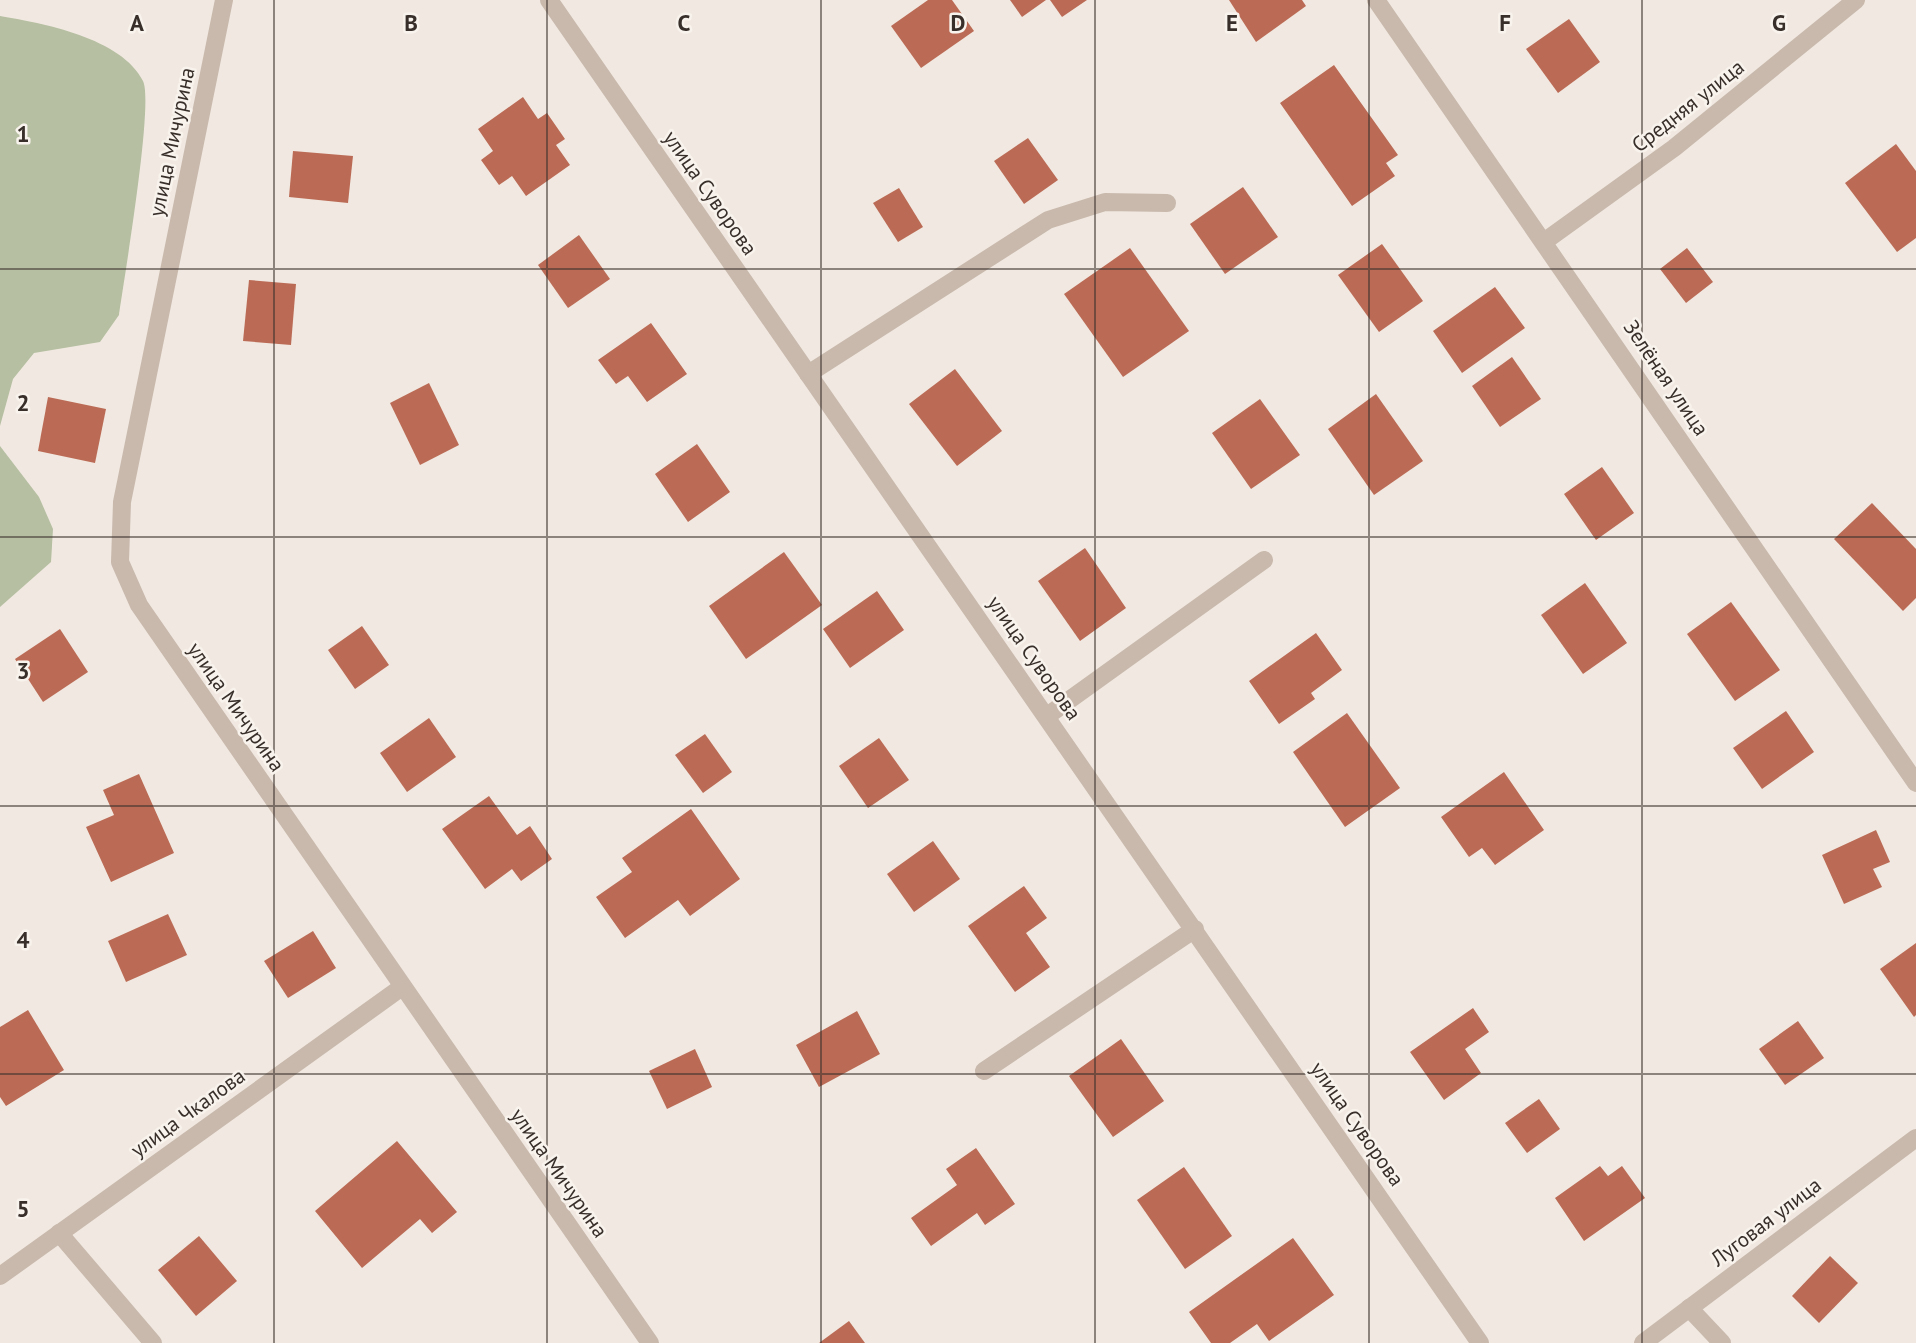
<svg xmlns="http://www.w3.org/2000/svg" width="1916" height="1343" font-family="'PT Sans',sans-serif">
  <rect width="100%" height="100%" fill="#f1e9e1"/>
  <g fill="#b6bfa2">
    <path d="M0 16C42 23 122 38 143 81 154 103 124 279 119 315L100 342 34 353 13 379 0 426Z"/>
    <path d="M0 446 39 497 53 529 51 562 0 607Z"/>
  </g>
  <g fill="#bb6b55">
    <path d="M928 0H952L974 31 921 68 891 26Z"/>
    <path d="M1010 0H1046L1022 17Z"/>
    <path d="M1050 0H1087L1062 17Z"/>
    <path d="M1229 0H1302L1306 6 1256 42Z"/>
    <path d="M1569 19 1600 62 1558 93 1526 49Z"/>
    <path d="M1334 65 1398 155 1386 163 1395 176 1352 206 1280 103Z"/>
    <path d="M523 97 538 119 547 113 565 139 556 145 570 165 526 196 512 176 499 185 481 160 493 151 478 129Z"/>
    <path d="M1028 138 1058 180 1024 204 994 161Z"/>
    <path d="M1896 144 1916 171V238L1897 252 1845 183Z"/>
    <path d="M293 151 353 156 348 203 289 197Z"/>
    <path d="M1243 187 1278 237 1225 274 1190 224Z"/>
    <path d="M899 188 923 227 898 242 873 203Z"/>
    <path d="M579 235 610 279 568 308 538 265Z"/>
    <path d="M1382 244 1423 301 1379 332 1338 275Z"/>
    <path d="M1130 248 1189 331 1123 377 1064 294Z"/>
    <path d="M1687 248 1713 282 1686 303 1660 269Z"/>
    <path d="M249 280 296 284 291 345 243 341Z"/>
    <path d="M1495 287 1525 328 1462 373 1433 331Z"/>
    <path d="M651 323 687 374 647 402 628 376 616 384 598 360Z"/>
    <path d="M1512 357 1541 399 1500 427 1472 386Z"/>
    <path d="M955 369 1002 431 957 466 909 404Z"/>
    <path d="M429 383 459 445 420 465 390 403Z"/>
    <path d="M1376 394 1423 461 1374 495 1328 429Z"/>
    <path d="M48 397 106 409 95 463 38 451Z"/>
    <path d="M1260 399 1300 455 1251 489 1212 433Z"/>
    <path d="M697 444 730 492 688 522 655 474Z"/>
    <path d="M1602 467 1634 513 1596 540 1564 494Z"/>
    <path d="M1872 503 1916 549V598L1903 611 1834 539Z"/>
    <path d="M1085 548 1126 608 1080 641 1038 581Z"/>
    <path d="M784 552 822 605 746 659 709 606Z"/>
    <path d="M1585 583 1627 643 1583 674 1541 615Z"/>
    <path d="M877 591 904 630 850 668 823 629Z"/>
    <path d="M1731 602 1780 670 1735 701 1687 634Z"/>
    <path d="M362 626 389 665 355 689 328 650Z"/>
    <path d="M60 629 88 672 43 702 15 659Z"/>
    <path d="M1316 633 1342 670 1311 693 1315 699 1279 724 1249 681Z"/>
    <path d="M1786 711 1814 752 1762 789 1733 748Z"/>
    <path d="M1347 713 1400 788 1345 827 1293 752Z"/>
    <path d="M429 718 456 757 407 792 380 753Z"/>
    <path d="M705 734 732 772 703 793 675 755Z"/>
    <path d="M879 738 909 780 868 808 839 766Z"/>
    <path d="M1504 772 1544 830 1495 865 1482 848 1469 857 1441 817Z"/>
    <path d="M139 774 174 853 111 882 86 827 114 815 103 790Z"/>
    <path d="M489 796 517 835 530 826 552 859 521 881 512 869 485 889 442 829Z"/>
    <path d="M691 809 740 879 690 916 678 900 625 938 596 897 632 872 622 858Z"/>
    <path d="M1876 830 1890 862 1873 869 1882 887 1844 904 1822 855Z"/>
    <path d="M933 841 960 879 914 912 887 874Z"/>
    <path d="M1024 886 1047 918 1026 933 1050 967 1015 992 968 926Z"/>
    <path d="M168 914 187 955 126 982 108 941Z"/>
    <path d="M313 931 336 968 288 998 264 961Z"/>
    <path d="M1916 943V1015L1914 1017 1880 969Z"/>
    <path d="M1473 1008 1489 1032 1465 1049 1481 1073 1444 1100 1410 1052Z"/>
    <path d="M28 1010 64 1070 6 1106 0 1097V1027Z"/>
    <path d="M857 1011 880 1054 819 1087 796 1045Z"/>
    <path d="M1798 1021 1824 1058 1785 1085 1759 1049Z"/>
    <path d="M1121 1039 1164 1101 1113 1137 1069 1076Z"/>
    <path d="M695 1049 712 1087 667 1109 649 1071Z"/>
    <path d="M1539 1099 1560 1129 1527 1153 1505 1123Z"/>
    <path d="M397 1141 457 1212 432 1233 420 1219 362 1268 315 1211Z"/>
    <path d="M976 1148 1015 1204 985 1225 977 1213 931 1246 911 1218 957 1185 946 1169Z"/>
    <path d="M1600 1166 1608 1176 1622 1166 1645 1198 1584 1241 1555 1198Z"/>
    <path d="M1184 1167 1232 1236 1185 1269 1137 1200Z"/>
    <path d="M199 1236 237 1281 196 1316 158 1270Z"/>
    <path d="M1293 1238 1334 1295 1269 1341 1257 1324 1230 1343H1211L1189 1312Z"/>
    <path d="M1830 1256 1858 1283 1819 1323 1792 1296Z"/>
    <path d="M849 1321 865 1343H819Z"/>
  </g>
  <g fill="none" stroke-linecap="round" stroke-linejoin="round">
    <g stroke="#c9b9ad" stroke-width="18">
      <path d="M224 0 122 502 120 562 139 605 650 1343"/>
      <path d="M549 0 1480 1343"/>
      <path d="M1376 0 1916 783"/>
      <path d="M1545 241 1674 148 1856 0"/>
      <path d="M808 374 1048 220 1105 202 1167 203"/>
      <path d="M1047 716 1264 560"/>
      <path d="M984 1071 1195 929"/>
      <path d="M59 1233 153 1343"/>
      <path d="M0 1276 402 987"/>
      <path d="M1689 1308 1722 1343"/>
      <path d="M1643 1343 1916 1138"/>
    </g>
  </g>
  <path fill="none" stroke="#382f2b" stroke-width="2" stroke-opacity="0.55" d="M274 0V1343M547 0V1343M821 0V1343M1095 0V1343M1369 0V1343M1642 0V1343M0 269H1916M0 537H1916M0 806H1916M0 1074H1916"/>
  <g text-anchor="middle" stroke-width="5" stroke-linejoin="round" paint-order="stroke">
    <g font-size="21" fill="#382f2b" stroke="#f9f3ed">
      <text transform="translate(1688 106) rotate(-38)" y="7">Средняя улица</text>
      <text transform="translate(172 142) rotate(-78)" y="7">улица Мичурина</text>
      <text transform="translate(710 193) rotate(55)" y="7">улица Суворова</text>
      <text transform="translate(1666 378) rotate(56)" y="7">Зелёная улица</text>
      <text transform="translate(1034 658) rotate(55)" y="7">улица Суворова</text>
      <text transform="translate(236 707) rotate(55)" y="7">улица Мичурина</text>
      <text transform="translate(188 1113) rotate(-36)" y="7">улица Чкалова</text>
      <text transform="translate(1357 1124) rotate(55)" y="7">улица Суворова</text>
      <text transform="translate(559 1173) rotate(55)" y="7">улица Мичурина</text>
      <text transform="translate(1766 1222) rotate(-37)" y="7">Луговая улица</text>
    </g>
  </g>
  <g font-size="23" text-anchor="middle" font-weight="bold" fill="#382f2b" stroke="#f9f3ed" stroke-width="5" stroke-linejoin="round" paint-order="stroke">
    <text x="137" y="31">A</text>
    <text x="411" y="31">B</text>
    <text x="684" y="31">C</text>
    <text x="958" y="31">D</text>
    <text x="1232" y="31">E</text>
    <text x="1505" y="31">F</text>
    <text x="1779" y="31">G</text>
    <text x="23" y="142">1</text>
    <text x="23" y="411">2</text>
    <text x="23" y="679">3</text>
    <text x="23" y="948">4</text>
    <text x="23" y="1217">5</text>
  </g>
</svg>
